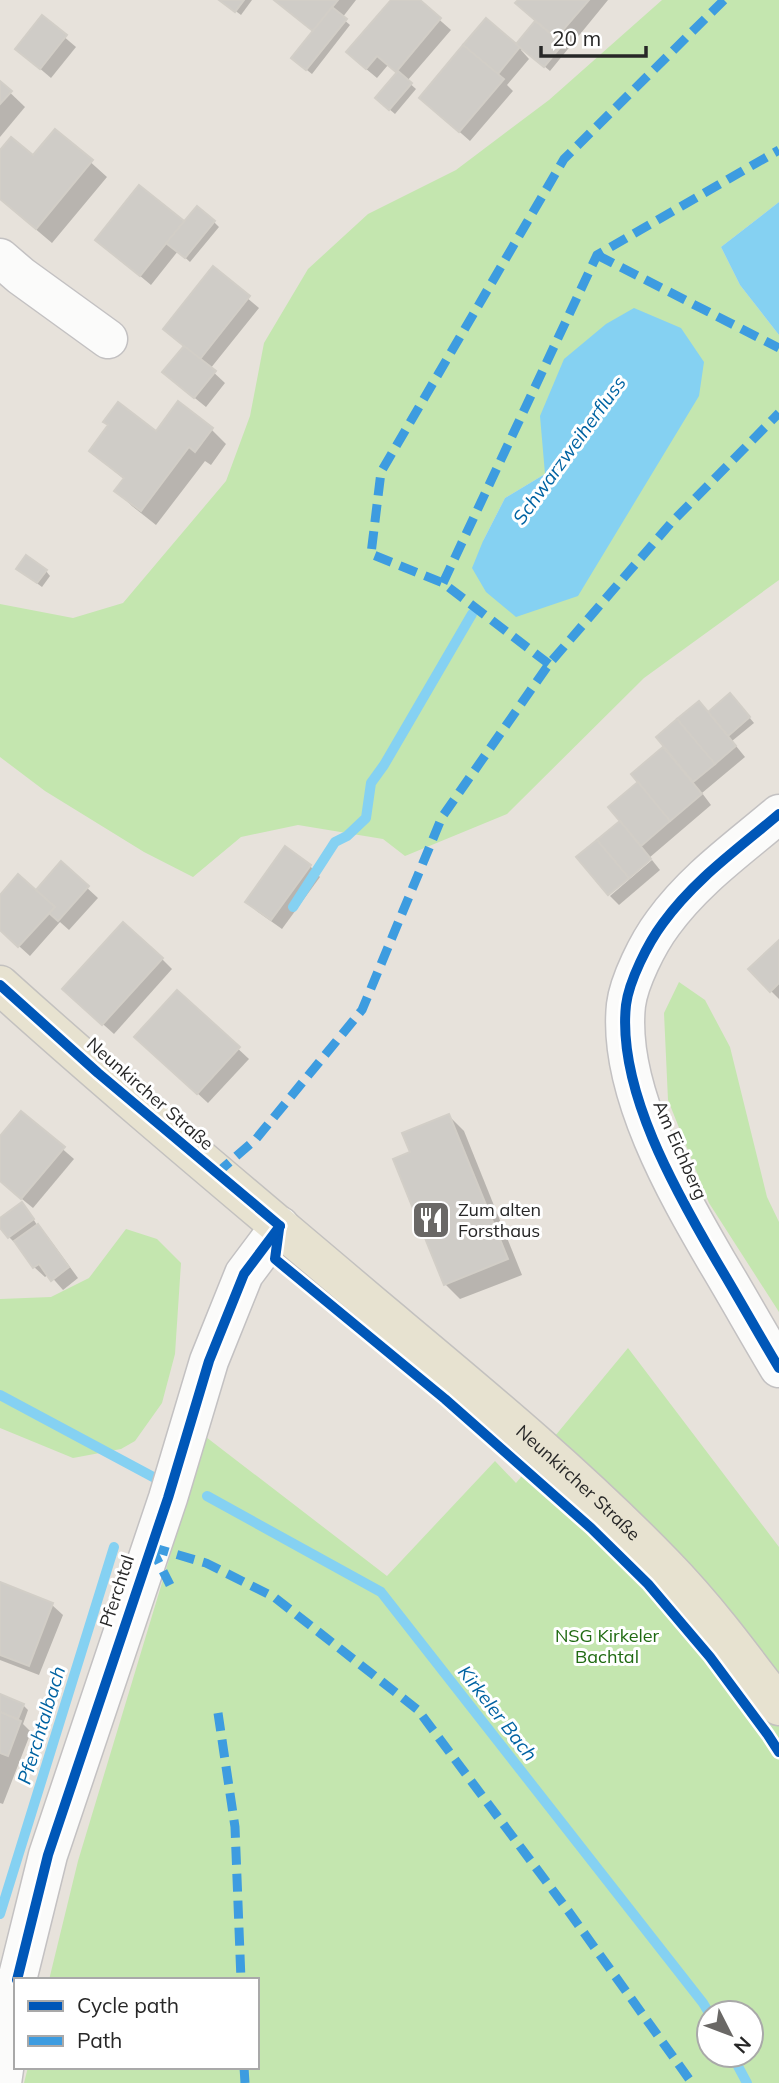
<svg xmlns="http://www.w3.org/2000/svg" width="779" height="2083" font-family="Mulish,sans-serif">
  <rect width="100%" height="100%" fill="#e7e2db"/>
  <g fill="#c4e6af" fill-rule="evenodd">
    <path d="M662 0H779V202L721 247 740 285 779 335V580L644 678 507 814 405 856 383 839 298 825 241 837 193 877 144 852 45 791 0 757V604L73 618 123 603 226 481 250 416 264 343 308 269 368 214 456 170 549 100ZM545 474 483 541 505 498Z"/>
    <path d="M679 982 705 1000 730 1047 767 1197 779 1222V1312L709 1203 668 1100 664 1013Z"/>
    <path d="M126 1229 157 1239 181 1263 175 1354 162 1403 135 1441 121 1449 73 1458 0 1428V1299L51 1297 89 1278Z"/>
    <path d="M628 1348 779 1547V2083H24L28 2067H257V1980H49L78 1861 206 1437 387 1576 495 1461 516 1483ZM709 2013H751V2055H709Z"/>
  </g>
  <g fill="#85d1f2">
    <path d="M779 202V335L740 285 721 247Z"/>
    <path d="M634 308 681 328 704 362 699 396 578 596 516 617 486 592 472 568 483 541 505 498 545 474 540 416 564 359 606 324Z"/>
  </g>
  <g fill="#0003">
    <path d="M221 0H252L241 15Z"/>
    <path d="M276 0H356L342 18 350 25 312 74 298 63 314 32Z"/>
    <path d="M394 0H417L451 30 407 81 416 89 395 114 382 103 398 74 388 65 377 78 359 63Z"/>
    <path d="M520 0H608L550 71 523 48 521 50 529 59 507 85 513 91 470 141 421 98 486 21 517 46 537 22Z"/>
    <path d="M42 18 76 47 51 78 17 49Z"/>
    <path d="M0 83 25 107 0 137Z"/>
    <path d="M56 131 107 177 52 243 0 199V153L33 158Z"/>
    <path d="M140 188 184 224 214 222 219 227 190 262 178 251 151 285 97 240Z"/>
    <path d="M213 269 259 308 210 369 225 383 206 407 175 382 185 347Z"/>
    <path d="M211 429 226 444 211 465 205 461 156 525 132 506 117 491 125 480 91 451 156 433Z"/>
    <path d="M46 571 50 576 42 587 23 573Z"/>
    <path d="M735 700 754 723 732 741 745 757 702 793 711 805 608 893 623 821 640 782 633 774 709 713Z"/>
    <path d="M286 849 310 866 320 877 282 929 258 912 247 902Z"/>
    <path d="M652 860 660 870 619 905 610 896Z"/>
    <path d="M61 864 98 898 69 930 60 922 30 956 0 929V897L36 892Z"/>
    <path d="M779 942V999L771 991Z"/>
    <path d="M162 959 172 969 114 1034 75 999Z"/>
    <path d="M177 992 249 1059 208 1103 147 1047Z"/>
    <path d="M21 1113 74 1159 33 1208 0 1181V1139Z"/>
    <path d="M449 1116 464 1131 522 1275 460 1299 445 1284 412 1153Z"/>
    <path d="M27 1209 37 1225 48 1237 78 1278 63 1290 49 1274 45 1277 34 1267 16 1240 14 1242 9 1237 0 1225V1221Z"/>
    <path d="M0 1584 52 1605 63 1615 39 1675 0 1660Z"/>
    <path d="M0 1696 23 1705 28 1710 23 1724 31 1732 3 1804 0 1803Z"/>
  </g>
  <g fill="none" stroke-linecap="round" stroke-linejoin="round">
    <g stroke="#85d1f2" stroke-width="10">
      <path d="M293 907 335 842 347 836 366 818 371 783 384 765 472 614"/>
      <path d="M0 1395 155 1478"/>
      <path d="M207 1496 381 1592 703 2003 709 2013"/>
      <path d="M0 1914 114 1547"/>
      <path d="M732 2055 747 2083"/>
    </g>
  </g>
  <g fill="#cfccc7" stroke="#d2cec7" stroke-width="2">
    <path d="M219 0H244L235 12Z"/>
    <path d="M274 0H338L313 31Z"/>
    <path d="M391 0H420L441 18 396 72 377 56 366 69 346 52Z"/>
    <path d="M518 0H589L556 38 515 3Z"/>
    <path d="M332 7 347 19 306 70 291 58Z"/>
    <path d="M42 15 67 35 40 69 15 49Z"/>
    <path d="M486 18 520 47 498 74 463 45Z"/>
    <path d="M535 21 563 44 544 67 516 44Z"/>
    <path d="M463 45 504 79 459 132 419 98Z"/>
    <path d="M398 71 412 83 389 110 375 98Z"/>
    <path d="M0 81 12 91 0 104Z"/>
    <path d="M55 129 93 160 36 229 0 199V150L11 137 33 155Z"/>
    <path d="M139 185 184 221 140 276 95 240Z"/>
    <path d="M197 206 215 221 185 258 166 243Z"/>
    <path d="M213 266 250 296 200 359 163 329Z"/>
    <path d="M184 346 216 371 194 398 162 372Z"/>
    <path d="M178 401 213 428 195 452 189 447 141 511 114 491 124 478 89 451 108 425 103 422 118 402 156 431Z"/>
    <path d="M26 555 47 570 37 583 16 569Z"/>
    <path d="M730 693 750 717 728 736 708 712Z"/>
    <path d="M699 701 736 746 715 764 677 719Z"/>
    <path d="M677 719 715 764 693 782 656 737Z"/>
    <path d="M663 747 702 794 670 821 631 774Z"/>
    <path d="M638 782 670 821 641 846 608 807Z"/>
    <path d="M620 821 651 859 629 878 597 840Z"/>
    <path d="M597 840 629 878 608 895 576 857Z"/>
    <path d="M285 846 311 865 271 920 245 902Z"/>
    <path d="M61 861 89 886 58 921 49 913 55 907 36 890Z"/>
    <path d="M18 874 55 907 18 947 0 930V895Z"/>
    <path d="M123 922 163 958 102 1025 62 989Z"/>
    <path d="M779 940V983L770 992 748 969Z"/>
    <path d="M177 990 240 1047 197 1094 134 1037Z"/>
    <path d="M21 1111 65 1147 21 1199 0 1181V1136Z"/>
    <path d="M449 1114 508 1259 444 1285 393 1159 410 1152 402 1133Z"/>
    <path d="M22 1202 34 1219 8 1238 0 1228V1218Z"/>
    <path d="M38 1224 69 1267 51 1281 39 1264 33 1268 14 1241Z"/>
    <path d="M0 1582 53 1603 29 1666 0 1655Z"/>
    <path d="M0 1694 24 1704 18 1719 0 1712Z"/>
    <path d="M0 1712 21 1721 8 1756 0 1753Z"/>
  </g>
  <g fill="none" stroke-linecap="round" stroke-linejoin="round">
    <defs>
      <g id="minor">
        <path d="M0 258 21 276 108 339"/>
        <path d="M779 814C738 849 695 879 663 923 648 943 629 981 626 1005 617 1089 676 1192 717 1262 738 1297 758 1333 779 1368"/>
        <path d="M17 1980 48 1855 168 1498 209 1361 244 1274 280 1226"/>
        <path d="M2 2083 16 1985"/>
      </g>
      <g id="major">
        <path id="s1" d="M0 985C123 1096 251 1202 377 1309 475 1391 575 1473 664 1565 707 1609 743 1658 779 1706"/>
      </g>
    </defs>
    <use href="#minor" stroke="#c3c1c2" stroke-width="41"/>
    <use href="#major" stroke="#c3c1bf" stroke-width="41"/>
    <use href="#minor" stroke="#fbfbfa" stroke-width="38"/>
    <use href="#major" stroke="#e7e2d0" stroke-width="38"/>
    <g stroke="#3d9ce0" stroke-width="9" stroke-dasharray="18 9" stroke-linecap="butt">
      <path d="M597 255 779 348"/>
      <path d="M443 583 597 255 779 150"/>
      <path d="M549 664 443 583 371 554 381 472 564 159 724 0"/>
      <path d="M216 1174 256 1139 362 1010 442 817 549 664 671 523 779 413"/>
      <path d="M151 1547 206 1563 274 1597 418 1710 569 1912 692 2083"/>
      <path d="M151 1547 170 1585"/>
      <path d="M218 1713 235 1827 241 1980"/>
      <path d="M244 2067 245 2083"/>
    </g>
    <defs>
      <g id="cycleway">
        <path d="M779 814C738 849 695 879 663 923 648 943 629 981 626 1005 617 1089 676 1192 717 1262 738 1297 758 1333 779 1368"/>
        <path d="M0 985 98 1073 280 1226"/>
        <path d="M279 1229 275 1259 445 1399 591 1528 648 1584 710 1657 768 1735 779 1752"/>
        <path d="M17 1980 48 1855 168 1498 209 1361 244 1274 280 1226"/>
      </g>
    </defs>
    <use href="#cycleway" stroke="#fff" stroke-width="15"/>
    <use href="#cycleway" stroke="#0057b8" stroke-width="10"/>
  </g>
  <defs>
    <symbol id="restaurant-square" viewBox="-11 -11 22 22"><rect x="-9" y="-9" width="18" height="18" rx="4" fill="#6a6866" stroke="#fff"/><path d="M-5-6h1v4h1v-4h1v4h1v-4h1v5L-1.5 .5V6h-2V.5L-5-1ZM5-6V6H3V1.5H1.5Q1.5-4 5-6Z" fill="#fff"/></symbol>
  </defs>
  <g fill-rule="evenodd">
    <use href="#restaurant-square" x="409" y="1198" width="44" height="44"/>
  </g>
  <g text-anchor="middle" stroke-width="6" stroke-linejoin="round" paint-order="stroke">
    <g font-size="18" fill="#272727" stroke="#fff">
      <text transform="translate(150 1094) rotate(41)" y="6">Neunkircher Straße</text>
      <text transform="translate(680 1150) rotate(66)" y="6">Am Eichberg</text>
      <text dy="6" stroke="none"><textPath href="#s1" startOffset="763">Neunkircher Straße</textPath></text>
      <text transform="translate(117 1591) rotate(-72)" y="6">Pferchtal</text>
    </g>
    <g font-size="18" fill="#272727" stroke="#fff" text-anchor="start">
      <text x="458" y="1216">Zum alten<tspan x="458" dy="21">Forsthaus</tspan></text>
    </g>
    <g font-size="18" fill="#1f6a11" stroke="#fff">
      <text x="607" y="1642">NSG Kirkeler<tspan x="607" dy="21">Bachtal</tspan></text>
    </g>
    <g font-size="19" font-style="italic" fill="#0063a2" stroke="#fff">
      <text transform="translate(569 450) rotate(-54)" y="7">Schwarzweiherfluss</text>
      <text transform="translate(498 1713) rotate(52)" y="7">Kirkeler Bach</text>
      <text transform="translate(41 1725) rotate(-73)" y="7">Pferchtalbach</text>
    </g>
  </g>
  <rect x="14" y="1978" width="245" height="91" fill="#ffffff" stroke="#a9a9a9" stroke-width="2"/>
  <rect x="28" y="2001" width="35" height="10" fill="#0057b8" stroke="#a9a9a9" stroke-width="2"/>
  <text x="77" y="2013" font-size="21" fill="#272727">Cycle path</text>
  <rect x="28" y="2036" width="35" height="10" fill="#3d9ce0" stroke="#a9a9a9" stroke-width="2"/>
  <text x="77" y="2048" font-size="21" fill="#272727">Path</text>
  <g transform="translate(730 2034) rotate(132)"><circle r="33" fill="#ffffff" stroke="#a9a9a9" stroke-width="2"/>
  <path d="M0-5L12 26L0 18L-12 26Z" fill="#6a6866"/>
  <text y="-10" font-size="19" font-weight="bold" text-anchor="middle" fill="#272727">N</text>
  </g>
  <path d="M541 46v10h105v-10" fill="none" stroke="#272727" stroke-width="3.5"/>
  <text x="552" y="46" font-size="21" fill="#272727" stroke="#ffffff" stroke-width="5" paint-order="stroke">20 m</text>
</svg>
